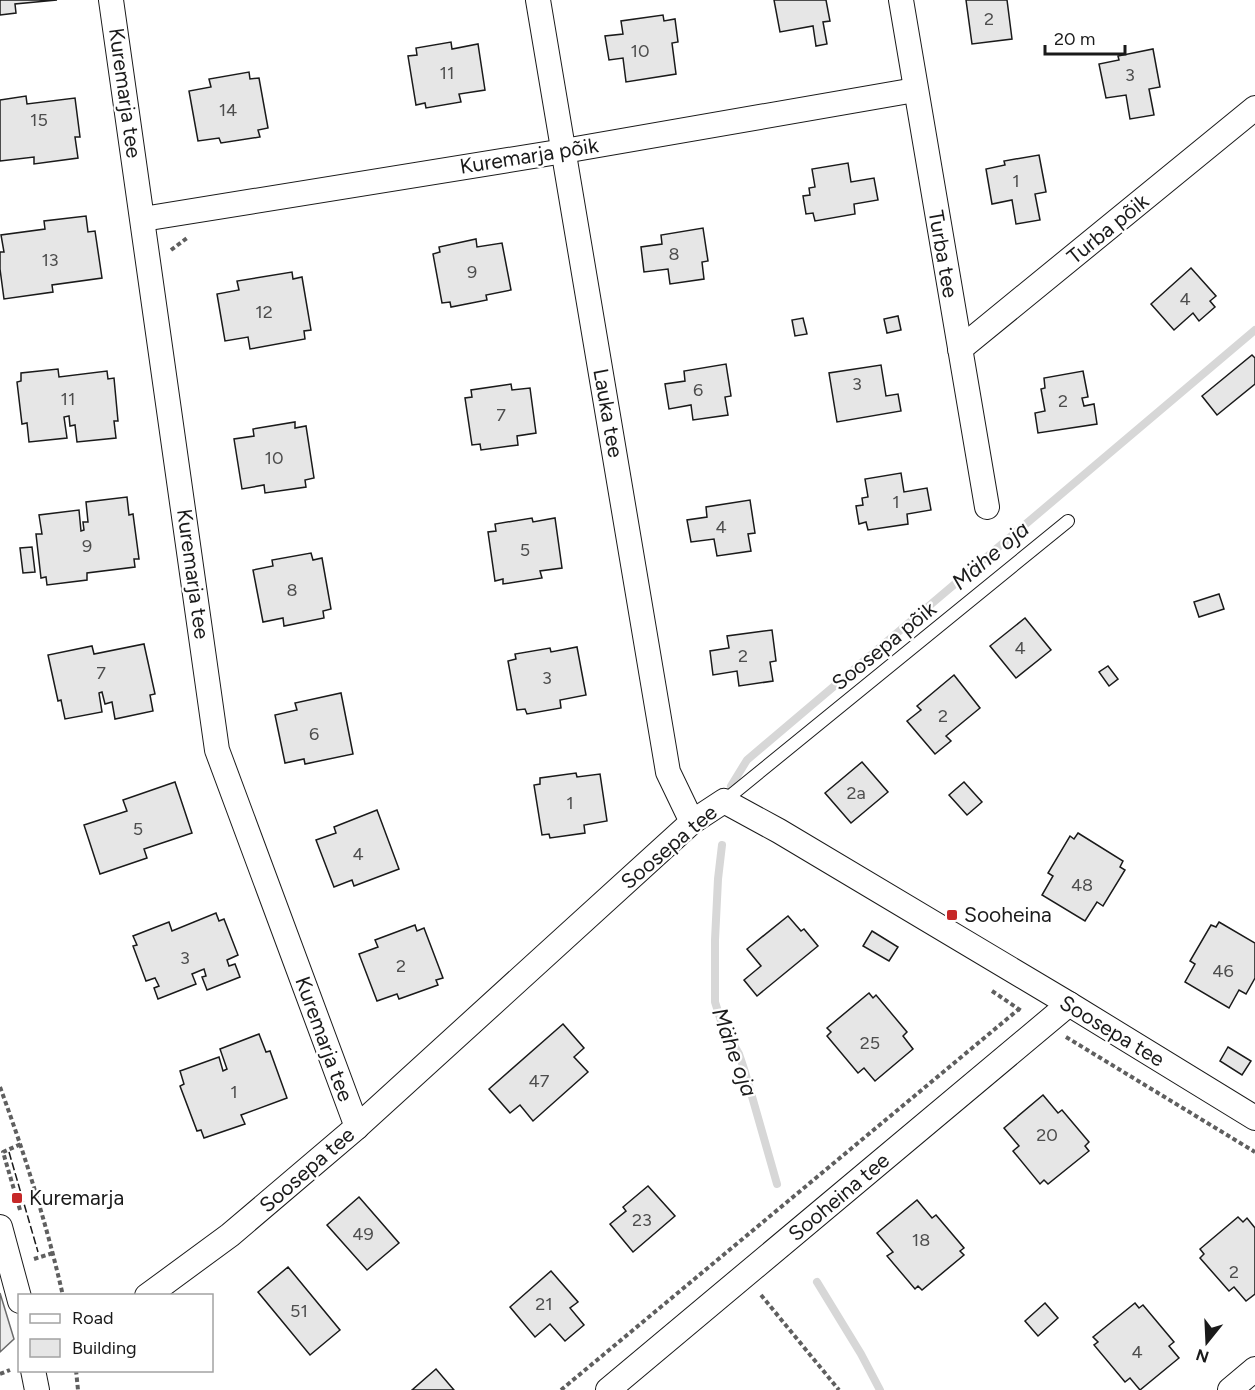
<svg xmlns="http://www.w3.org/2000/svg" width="1255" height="1390" font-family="Figtree,sans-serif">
  <rect width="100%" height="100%" fill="#fff"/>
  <path fill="#ededed" stroke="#6a6a6a" stroke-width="1.5" d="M0 1293 14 1339 0 1352Z"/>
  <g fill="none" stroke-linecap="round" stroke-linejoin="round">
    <g stroke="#d7d7d7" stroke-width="8">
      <path d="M731 786 747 760 1255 330"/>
      <path d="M722 845 718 879 715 940V1002L722 1024 739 1054 745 1072 777 1184"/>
      <path d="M817 1282 861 1354 880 1390"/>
    </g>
  </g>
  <g fill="#e6e6e6" stroke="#1a1a1a" stroke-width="1.5">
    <path d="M0 0H57L15 4 16 13 0 15Z"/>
    <path d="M774 0H826L830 21 823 22 827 44 816 46 813 26 780 32Z"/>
    <path d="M966 0H1007L1012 39 972 44Z"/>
    <path d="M663 15 664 21 675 19 678 42 672 43 676 74 626 82 623 58 609 60 605 36 623 34 621 21Z"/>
    <path d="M451 42 452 49 478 44 485 90 459 94 461 102 426 108 425 103 416 105 408 56 417 55 416 48Z"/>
    <path d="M1153 49 1160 87 1149 89 1154 115 1130 119 1126 95 1106 98 1099 64 1119 60 1118 56Z"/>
    <path d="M249 72 250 79 259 78 268 128 258 130 260 137 221 143 219 138 198 141 189 91 211 87 209 79Z"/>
    <path d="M26 96 27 104 75 98 80 137H75L78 158 34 164V157L0 161V100Z"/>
    <path d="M1039 155 1046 192 1035 194 1040 220 1016 224 1012 200 992 204 986 169 1005 165 1004 161Z"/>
    <path d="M848 163 851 182 874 178 878 200 854 204 855 214 815 221 813 213 806 214 803 196 810 195 809 188 815 187 812 169Z"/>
    <path d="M86 216 88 232 95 231 102 278 52 285 53 292 4 299 0 269V252H4L1 235 45 229 44 221Z"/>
    <path d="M703 228 708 261 702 262 704 279 670 284 668 269 644 272 641 247 662 244 661 235Z"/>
    <path d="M476 239 477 247 502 243 511 290 486 295 487 300 451 307 450 302 442 303 433 254 440 252 439 247Z"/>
    <path d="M1191 268 1216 296 1210 301 1215 307 1199 321 1193 313 1174 330 1151 304Z"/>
    <path d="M292 272 293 279 302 277 311 330 304 331 305 339 250 349 248 337 225 341 217 294 239 290 237 281Z"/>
    <path d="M898 316 901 330 887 333 884 319Z"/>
    <path d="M803 318 807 334 795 336 792 320Z"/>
    <path d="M1252 355 1255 358V384L1217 415 1202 396Z"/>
    <path d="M726 364 731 396 725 397 728 415 693 420 691 405 669 409 665 384 685 381 684 371Z"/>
    <path d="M881 365 886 396 898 394 901 411 837 422 829 373Z"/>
    <path d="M58 369 59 377 107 371 108 379 114 378 118 421H114L116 438 77 442 75 425 70 426 69 416 64 417 67 438 29 442 27 423 22 424 17 382 21 381V373Z"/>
    <path d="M1083 371 1088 397 1082 398 1084 406 1094 404 1097 424 1038 433 1035 413 1045 411 1041 389 1045 388 1044 378Z"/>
    <path d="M511 384 512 390 530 388 536 433 517 436 518 445 481 450 480 444 472 445 465 398 472 397 471 390Z"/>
    <path d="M295 422V428L306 426 314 478 305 480 306 487 265 493 264 485 242 489 234 439 254 436 253 429Z"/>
    <path d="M901 473 904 492 927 488 931 510 907 514 908 524 868 530 866 522 859 524 856 506 863 505 862 498 868 497 865 479Z"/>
    <path d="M127 497 129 515 133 514 139 559H134L135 567 87 573V580L47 585 46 577 41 578 36 534H42L39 515 79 510 81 531 84 530 83 522H88L86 502Z"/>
    <path d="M750 500 755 533 748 534 751 551 717 556 714 539 691 542 687 520 707 517 706 507Z"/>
    <path d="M532 518 533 522 555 518 562 568 540 571 542 578 503 584V579L495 581 488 532 496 531 495 524Z"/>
    <path d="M32 547 35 572 23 573 20 548Z"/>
    <path d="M311 553 313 560 322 558 331 609 323 611 324 618 284 626 283 618 263 622 253 570 273 566 272 560Z"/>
    <path d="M1219 594 1224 609 1199 617 1194 602Z"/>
    <path d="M1025 618 1051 650 1016 678 990 646Z"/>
    <path d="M772 630 776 661 770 662 773 681 739 686 737 671 713 675 710 651 729 648 727 636Z"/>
    <path d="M144 644 155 694 150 695 153 711 115 719 112 702 105 704 102 692 99 693 102 712 65 719 61 700 58 701 48 655 92 646 94 654Z"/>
    <path d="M577 647 586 695 560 700 561 708 527 714 525 709 517 710 508 661 516 659 515 654 550 648 551 652Z"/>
    <path d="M1108 666 1118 679 1109 686 1099 672Z"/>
    <path d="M954 675 980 708 946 736 951 741 935 754 907 721 921 710 917 706Z"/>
    <path d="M341 693 353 754 305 764 304 759 285 763 275 715 297 710 295 703Z"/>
    <path d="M862 762 888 792 851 823 825 793Z"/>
    <path d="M576 773 577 777 600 774 607 821 584 825 585 833 550 838 549 834 542 835 534 785 540 784V778Z"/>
    <path d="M175 782 192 833 144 849 147 858 100 874 84 825 127 811 123 800Z"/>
    <path d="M964 782 982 802 967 815 949 795Z"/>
    <path d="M377 810 399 869 354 886 352 880 334 887 316 840 336 833 334 827Z"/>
    <path d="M1078 833 1123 861 1120 867 1125 870 1103 906 1097 902 1085 921 1042 895 1053 876 1048 873 1070 836 1074 839Z"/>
    <path d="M216 913 219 921 224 919 238 955 227 960 229 966 235 964 240 977 207 990 202 977 206 976 204 969 192 974 196 984 158 999 154 988 159 986 155 978 146 981 133 946 137 945 133 936 169 922 172 931Z"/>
    <path d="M788 916 801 931 804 929 818 946 757 996 744 980 761 966 747 949Z"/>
    <path d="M1219 922 1255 943V978L1246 994 1239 990 1229 1008 1185 982 1195 964 1190 961 1211 925 1216 927Z"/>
    <path d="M415 925 417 931 424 928 443 978 436 980 438 985 399 999 397 994 377 1001 359 954 378 947 375 940Z"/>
    <path d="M872 931 898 947 889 961 863 946Z"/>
    <path d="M869 993 873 998 876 995 907 1032 903 1036 913 1049 875 1081 864 1068 858 1073 827 1036 831 1032 827 1028Z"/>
    <path d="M563 1024 584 1048 574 1057 588 1072 533 1121 520 1105 510 1113 489 1089Z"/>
    <path d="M259 1034 266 1052 270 1051 287 1098 241 1115 245 1124 204 1138 201 1130 197 1131 180 1086 184 1084 180 1071 219 1057 223 1071 227 1069 220 1049Z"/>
    <path d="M1228 1047 1251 1061 1242 1075 1220 1061Z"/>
    <path d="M1043 1095 1058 1113 1062 1110 1089 1142 1085 1146 1089 1151 1048 1184 1044 1180 1040 1184 1013 1151 1019 1146 1004 1128Z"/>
    <path d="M648 1186 675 1216 633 1252 610 1224 626 1211 623 1207Z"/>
    <path d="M359 1197 399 1243 367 1270 327 1225Z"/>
    <path d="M917 1200 932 1218 936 1215 964 1248 960 1251 964 1255 922 1290 918 1286 915 1289 887 1256 893 1252 877 1233Z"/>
    <path d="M1238 1217 1243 1222 1247 1218 1255 1228V1294L1246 1301 1234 1287 1229 1291 1200 1258 1204 1254 1200 1249Z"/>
    <path d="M288 1267 340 1330 310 1355 258 1292Z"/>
    <path d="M551 1271 578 1302 570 1308 584 1325 565 1341 550 1324 535 1337 510 1307Z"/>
    <path d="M1045 1303 1058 1318 1038 1336 1025 1321Z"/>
    <path d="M1135 1303 1139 1308 1143 1305 1174 1342 1169 1346 1179 1358 1140 1390 1130 1378 1125 1382 1094 1345 1098 1342 1093 1337Z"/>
    <path d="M436 1369 454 1390H412Z"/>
  </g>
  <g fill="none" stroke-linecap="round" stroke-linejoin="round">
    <defs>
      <path id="service" d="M724 801 1068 521"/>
      <g id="minor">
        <path d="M111 0 217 750 357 1127"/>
        <path d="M538 0 668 772 692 822"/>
        <path d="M901 0 987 507"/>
        <path d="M143 219 564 151 915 90"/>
        <path d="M960 349 1255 108"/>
        <path d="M0 1227 20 1301"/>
        <path d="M147 1296 230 1235 357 1127 692 822 724 801 779 831 1069 1004 1255 1118"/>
        <path d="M33 1370 37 1390"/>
        <path d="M608 1390 1069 1004"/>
        <path d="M1230 1390 1255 1369"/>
      </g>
    </defs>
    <use href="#service" stroke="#1a1a1a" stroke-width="14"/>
    <use href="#minor" stroke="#1a1a1a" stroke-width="26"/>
    <g stroke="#5f5f5f" stroke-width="4" stroke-dasharray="4.5 3" stroke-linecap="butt">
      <path d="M171 250 187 238"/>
      <path d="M992 991 1023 1012"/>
      <path d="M1066 1037 1255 1152"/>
      <path d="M0 1087C25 1155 47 1225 63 1296"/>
      <path d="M20 1210 3 1152 21 1144"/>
      <path d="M34 1259 53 1253"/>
      <path d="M761 1295 839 1390"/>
      <path d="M76 1370 78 1390"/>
      <path d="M0 1374 10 1370"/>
      <path d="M561 1390 1019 1009"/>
    </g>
    <use href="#service" stroke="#fff" stroke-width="12"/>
    <use href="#minor" stroke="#fff" stroke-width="24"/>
    <path stroke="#1a1a1a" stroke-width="1.5" stroke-dasharray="8 3" stroke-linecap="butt" d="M9 1152 38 1252"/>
  </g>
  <g fill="#c62828" stroke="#fff" stroke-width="2">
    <rect x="946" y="909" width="12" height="12" rx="3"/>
    <rect x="11" y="1192" width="12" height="12" rx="3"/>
  </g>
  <g text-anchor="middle" stroke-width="4.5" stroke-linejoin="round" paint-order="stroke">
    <g font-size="18" fill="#4d4d4d">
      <text x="989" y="25">2</text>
      <text x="640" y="57">10</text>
      <text x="447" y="79">11</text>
      <text x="1130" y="81">3</text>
      <text x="228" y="116">14</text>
      <text x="39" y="126">15</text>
      <text x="1016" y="187">1</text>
      <text x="674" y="260">8</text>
      <text x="50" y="266">13</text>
      <text x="472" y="278">9</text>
      <text x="1185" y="305">4</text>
      <text x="264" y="318">12</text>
      <text x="857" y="390">3</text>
      <text x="698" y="396">6</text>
      <text x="68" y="405">11</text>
      <text x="1063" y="407">2</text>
      <text x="501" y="421">7</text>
      <text x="274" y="464">10</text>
      <text x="896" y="508">1</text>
      <text x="721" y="533">4</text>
      <text x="87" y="552">9</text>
      <text x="525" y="556">5</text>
      <text x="292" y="596">8</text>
      <text x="1020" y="654">4</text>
      <text x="743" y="662">2</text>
      <text x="101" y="679">7</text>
      <text x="547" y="684">3</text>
      <text x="943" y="722">2</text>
      <text x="314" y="740">6</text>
      <text x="856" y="799">2a</text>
      <text x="570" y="809">1</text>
      <text x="138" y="835">5</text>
      <text x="358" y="860">4</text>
      <text x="1082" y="891">48</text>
      <text x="185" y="964">3</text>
      <text x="401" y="972">2</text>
      <text x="1223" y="977">46</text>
      <text x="870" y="1049">25</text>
      <text x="539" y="1087">47</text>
      <text x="234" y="1098">1</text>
      <text x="1047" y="1141">20</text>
      <text x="642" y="1226">23</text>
      <text x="363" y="1240">49</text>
      <text x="921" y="1246">18</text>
      <text x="1234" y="1278">2</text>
      <text x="544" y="1310">21</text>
      <text x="299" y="1317">51</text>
      <text x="1137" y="1358">4</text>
    </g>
    <g font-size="21" fill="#1a1a1a" stroke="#fff">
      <text transform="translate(125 93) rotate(82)" y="7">Kuremarja tee</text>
      <text transform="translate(529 156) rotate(-9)" y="7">Kuremarja põik</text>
      <text transform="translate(1108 229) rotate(-39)" y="7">Turba põik</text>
      <text transform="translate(943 254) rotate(80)" y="7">Turba tee</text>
      <text transform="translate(608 413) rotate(80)" y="7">Lauka tee</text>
      <text transform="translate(193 574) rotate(82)" y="7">Kuremarja tee</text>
      <text transform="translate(884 646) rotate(-39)" y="7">Soosepa põik</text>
      <text transform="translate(669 847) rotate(-40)" y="7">Soosepa tee</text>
      <text transform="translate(1112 1031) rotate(31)" y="7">Soosepa tee</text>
      <text transform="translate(324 1039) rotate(70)" y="7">Kuremarja tee</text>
      <text transform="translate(307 1170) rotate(-41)" y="7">Soosepa tee</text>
      <text transform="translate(839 1197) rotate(-40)" y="7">Sooheina tee</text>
    </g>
    <g font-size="21" fill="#1a1a1a" stroke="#fff" text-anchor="start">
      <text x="964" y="922">Sooheina</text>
      <text x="29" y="1205">Kuremarja</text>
    </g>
    <g font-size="22" font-style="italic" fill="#1a1a1a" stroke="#fff">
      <text transform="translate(990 555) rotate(-40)" y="8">Mähe oja</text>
      <text transform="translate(735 1052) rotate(70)" y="8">Mähe oja</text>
    </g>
  </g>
  <rect x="18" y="1294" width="195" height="78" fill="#ffffff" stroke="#a3a3a3" stroke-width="1.5"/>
  <rect x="30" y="1314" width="30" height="9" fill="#ffffff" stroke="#a3a3a3" stroke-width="1.5"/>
  <text x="72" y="1324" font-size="18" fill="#1a1a1a">Road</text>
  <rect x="30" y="1339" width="30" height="18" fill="#e6e6e6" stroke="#a3a3a3" stroke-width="1.5"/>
  <text x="72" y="1354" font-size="18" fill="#1a1a1a">Building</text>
  <g transform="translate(1207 1342) rotate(198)" stroke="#ffffff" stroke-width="4.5" paint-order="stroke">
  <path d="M0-4.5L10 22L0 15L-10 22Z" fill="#1a1a1a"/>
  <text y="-9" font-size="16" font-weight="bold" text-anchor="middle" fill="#1a1a1a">N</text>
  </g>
  <path d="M1045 45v9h80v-9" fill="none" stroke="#1a1a1a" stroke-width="3"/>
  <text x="1054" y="45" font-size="18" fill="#1a1a1a" stroke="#ffffff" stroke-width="4.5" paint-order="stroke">20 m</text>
</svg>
